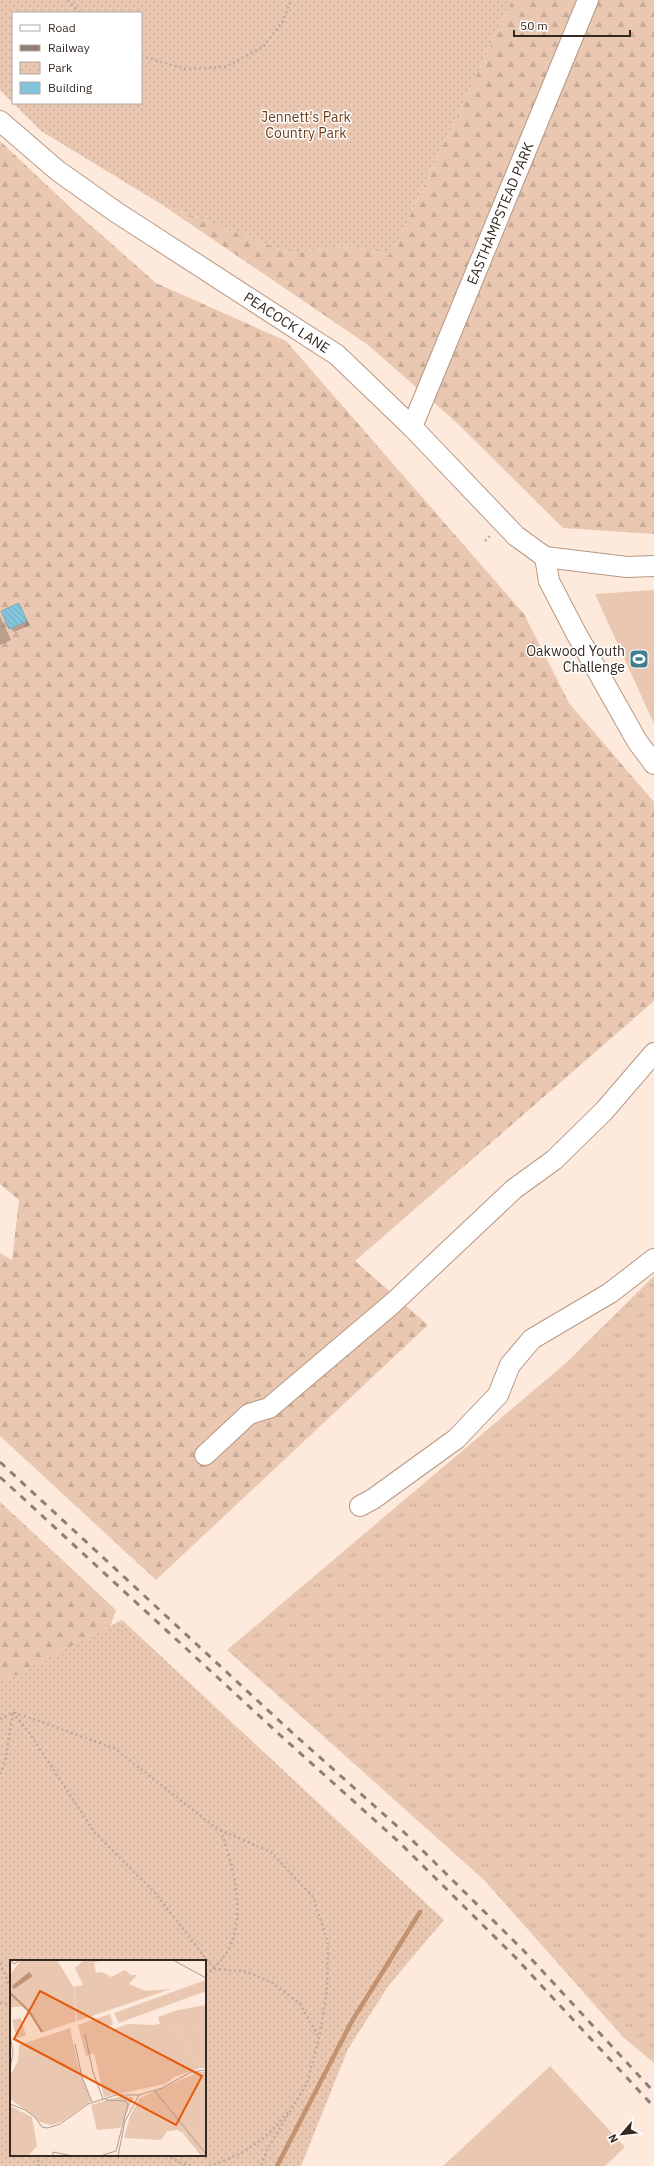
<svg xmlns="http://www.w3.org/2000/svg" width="654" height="2166" font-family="'IBM Plex Sans',sans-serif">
  <defs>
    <pattern id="grass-tufts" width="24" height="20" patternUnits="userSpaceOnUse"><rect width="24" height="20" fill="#e9c7b1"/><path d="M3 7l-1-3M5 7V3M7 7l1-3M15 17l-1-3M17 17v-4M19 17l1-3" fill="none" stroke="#c8ab98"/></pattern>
    <pattern id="forest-firs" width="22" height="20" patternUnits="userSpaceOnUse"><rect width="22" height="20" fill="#e9c7b1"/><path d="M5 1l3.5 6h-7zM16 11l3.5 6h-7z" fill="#c8ab98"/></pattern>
    <pattern id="park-dots" width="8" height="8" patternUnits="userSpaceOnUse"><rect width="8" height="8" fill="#e9c7b1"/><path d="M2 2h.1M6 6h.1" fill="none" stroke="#c8ab98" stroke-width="1.8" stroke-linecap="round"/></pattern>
    <pattern id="building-back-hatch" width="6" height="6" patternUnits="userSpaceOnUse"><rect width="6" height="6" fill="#83c5da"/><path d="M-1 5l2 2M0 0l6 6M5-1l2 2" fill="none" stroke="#72a9bb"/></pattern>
  </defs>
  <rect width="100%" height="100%" fill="#feeadd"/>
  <path fill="url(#grass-tufts)" d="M654 1276V2063L623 2037 484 1880 227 1650 566 1363Z"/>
  <g fill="url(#forest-firs)">
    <path d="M512 0H654V534L563 528 457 423 368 345 161 204 291 253 347 246 391 255Z"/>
    <path d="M0 141 72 209 156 283 286 341 524 614 569 703 654 802V1001L355 1261 428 1325 156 1580 0 1436V1253L12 1260 19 1200 0 1184Z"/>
    <path d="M0 1502 116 1610 110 1627 0 1685Z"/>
  </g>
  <g fill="url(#park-dots)" fill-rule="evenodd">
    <path d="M0 0H512L391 255 347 246 291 253 161 204 41 131 0 90ZM13 13H141V103H13Z"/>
    <path d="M122 1620 444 1920 389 1985 348 2049 301 2166H0V1683ZM11 1961H205V2155H11Z"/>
  </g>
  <g fill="#e9c7b1">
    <path d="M654 590V724L595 594Z"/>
    <path d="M550 2066 625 2147 605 2166H443Z"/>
  </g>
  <g fill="#0003">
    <path d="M18 604 30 625 14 632 10 628Z"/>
    <path d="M0 616 11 640 0 645Z"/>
  </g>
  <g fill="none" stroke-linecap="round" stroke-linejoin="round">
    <path stroke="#c29271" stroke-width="4.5" d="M277 2166 352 2021 420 1912"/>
  </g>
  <path fill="url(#building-back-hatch)" stroke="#83aab7" d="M19 603 27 621 9 629 1 611Z"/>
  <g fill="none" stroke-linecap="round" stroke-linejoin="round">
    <defs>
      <g id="minor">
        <path id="s1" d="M0 121 58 171 116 212 337 355 412 427 516 536 545 557"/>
        <path id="s2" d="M412 427 588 0"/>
        <path d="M545 557 549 581 576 633 637 741 654 764"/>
        <path d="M545 557 627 567 654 566"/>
        <path d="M205 1455 249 1414 269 1408 393 1303 514 1189 554 1160 604 1111 654 1053"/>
        <path d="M360 1506 373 1499 456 1439 498 1395 510 1365 532 1339 610 1293 654 1259"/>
      </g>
    </defs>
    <use href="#minor" stroke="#b69884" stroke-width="22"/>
    <g stroke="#bdaba0" stroke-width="2.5" stroke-dasharray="2 3" stroke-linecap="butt">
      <path d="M68 0 80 13"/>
      <path d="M141 56 185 69 226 67 264 46 283 21 291 0"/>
      <path d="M485 541 492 534"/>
      <path d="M0 1719 13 1712 30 1734 95 1833 156 1894 214 1969 205 1976"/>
      <path d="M0 1774 5 1762 13 1712 114 1748 216 1828 271 1852 313 1897 328 1943 327 1991 319 2038 307 2083 267 2150 261 2166"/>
      <path d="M0 1963 11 1989"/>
      <path d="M214 1969C218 1963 223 1958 227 1952 248 1914 233 1868 221 1831"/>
      <path d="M214 1969 244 1971 273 1983 300 2004 319 2038"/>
      <path d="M0 2003 11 2004"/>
      <path d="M37 2155 39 2166"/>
      <path d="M166 2155 181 2163 193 2166"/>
      <path d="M209 2166C247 2153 263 2142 289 2111"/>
    </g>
    <use href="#minor" stroke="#fff" stroke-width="20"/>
    <g stroke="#8f7f75" stroke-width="3" stroke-dasharray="7 7" stroke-linecap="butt">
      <path d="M0 1462 287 1728 407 1835 523 1950 654 2092"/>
      <path d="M0 1477 280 1735 400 1843 515 1957 654 2107"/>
    </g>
  </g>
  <defs>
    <symbol id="stadium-square" viewBox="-11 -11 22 22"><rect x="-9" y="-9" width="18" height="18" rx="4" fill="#3e7e91" stroke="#fff"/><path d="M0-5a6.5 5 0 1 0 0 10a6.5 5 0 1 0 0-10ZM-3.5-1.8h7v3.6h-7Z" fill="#fff"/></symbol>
  </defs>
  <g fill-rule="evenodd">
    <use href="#stadium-square" x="628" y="648" width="22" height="22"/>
  </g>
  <g text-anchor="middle" stroke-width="3" stroke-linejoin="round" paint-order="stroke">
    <g font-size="14" fill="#6d3d19" stroke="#fff">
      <text x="306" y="122">Jennett's Park<tspan x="306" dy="16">Country Park</tspan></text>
    </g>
    <g font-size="14" fill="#352921" stroke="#fff">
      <text dy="5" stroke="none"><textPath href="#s2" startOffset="231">EASTHAMPSTEAD PARK</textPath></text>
      <text dy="5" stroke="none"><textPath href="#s1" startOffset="351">PEACOCK LANE</textPath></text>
    </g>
    <g font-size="14" fill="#352921" stroke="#fff" text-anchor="end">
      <text x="625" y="656">Oakwood Youth<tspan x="625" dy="16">Challenge</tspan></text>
    </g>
  </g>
  <g transform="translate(10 1960)">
    <rect width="196" height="196" fill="#feeadd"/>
    <path d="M172 63 196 67V108H190L164 66ZM60 68 68 105 81 141 51 162 41 165 30 162 23 155 0 139V116L8 101 9 85ZM0 146 22 157 27 186 18 196H0Z" fill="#e9c7b1"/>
    <path d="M74 0H99L84 2 86 13 92 12 101 17 115 10 121 15H127L119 24 136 31 161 29 67 61 64 27 73 25 65 8ZM196 20V31L109 63 104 53ZM196 45V67L172 63 164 66 190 108 164 117 155 124 94 137 84 93 76 96 68 65 100 54 103 64 97 67 101 70 118 64 143 65 150 64 148 57 168 50ZM170 120 157 136 196 188V196H191L173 173 167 170 157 171 151 180 114 178 120 156 130 138Z" fill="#e9c7b1"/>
    <path d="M11 0H47L64 28 66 61 31 73 25 61 13 47H0V15ZM189 112H196V188L157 136 170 120Z" fill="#e9c7b1"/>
    <path d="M11 58 16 76 7 78 2 60ZM111 136 124 137 110 168 87 170 81 145Z" fill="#e9c7b1"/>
    <path d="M19 12 23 16 4 29 2 26Z" fill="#c29271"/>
    <path fill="none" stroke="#c29271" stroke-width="2" d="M0 33 19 51 32 72"/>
    <path fill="none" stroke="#ae9d92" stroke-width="1" d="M0 0 4 4 10 0M163 0 196 18M0 74 3 93 0 108M75 74 83 112 93 139M65 84 72 117 82 142M144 130 196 194M0 144 15 150 25 157 32 167 38 168 50 164 78 144 106 135H129L152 128 181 112 196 110M43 196V192L63 196M90 196 106 191 118 144 115 141 96 140 95 138M108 196 115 161 129 135"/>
    <path fill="#e8590c" fill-opacity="0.15" stroke="#e8590c" stroke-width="2" d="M30 31 192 116 166 165 4 79Z"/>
    <rect width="196" height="196" fill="none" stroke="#352921" stroke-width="2"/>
  </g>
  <rect x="12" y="12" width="130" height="92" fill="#ffffff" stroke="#aea9a6"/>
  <rect x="20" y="25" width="20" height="6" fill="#ffffff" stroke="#aea9a6"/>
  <text x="48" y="32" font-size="12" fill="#352921">Road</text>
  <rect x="20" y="45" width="20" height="6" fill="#8f7f75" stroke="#aea9a6"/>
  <text x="48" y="52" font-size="12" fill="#352921">Railway</text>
  <rect x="20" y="62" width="20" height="12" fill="url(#park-dots)" stroke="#aea9a6"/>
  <text x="48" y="72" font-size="12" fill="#352921">Park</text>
  <rect x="20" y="82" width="20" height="12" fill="#83c5da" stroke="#aea9a6"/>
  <text x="48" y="92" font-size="12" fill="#352921">Building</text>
  <g transform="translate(622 2134) rotate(242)" stroke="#ffffff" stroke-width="3" paint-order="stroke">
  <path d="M0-3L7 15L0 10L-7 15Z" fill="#352921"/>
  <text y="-6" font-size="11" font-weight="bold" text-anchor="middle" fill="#352921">N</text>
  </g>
  <path d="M514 30v6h116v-6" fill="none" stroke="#352921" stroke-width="2"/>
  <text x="520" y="30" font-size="12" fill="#352921" stroke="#ffffff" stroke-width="3" paint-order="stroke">50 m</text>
</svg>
